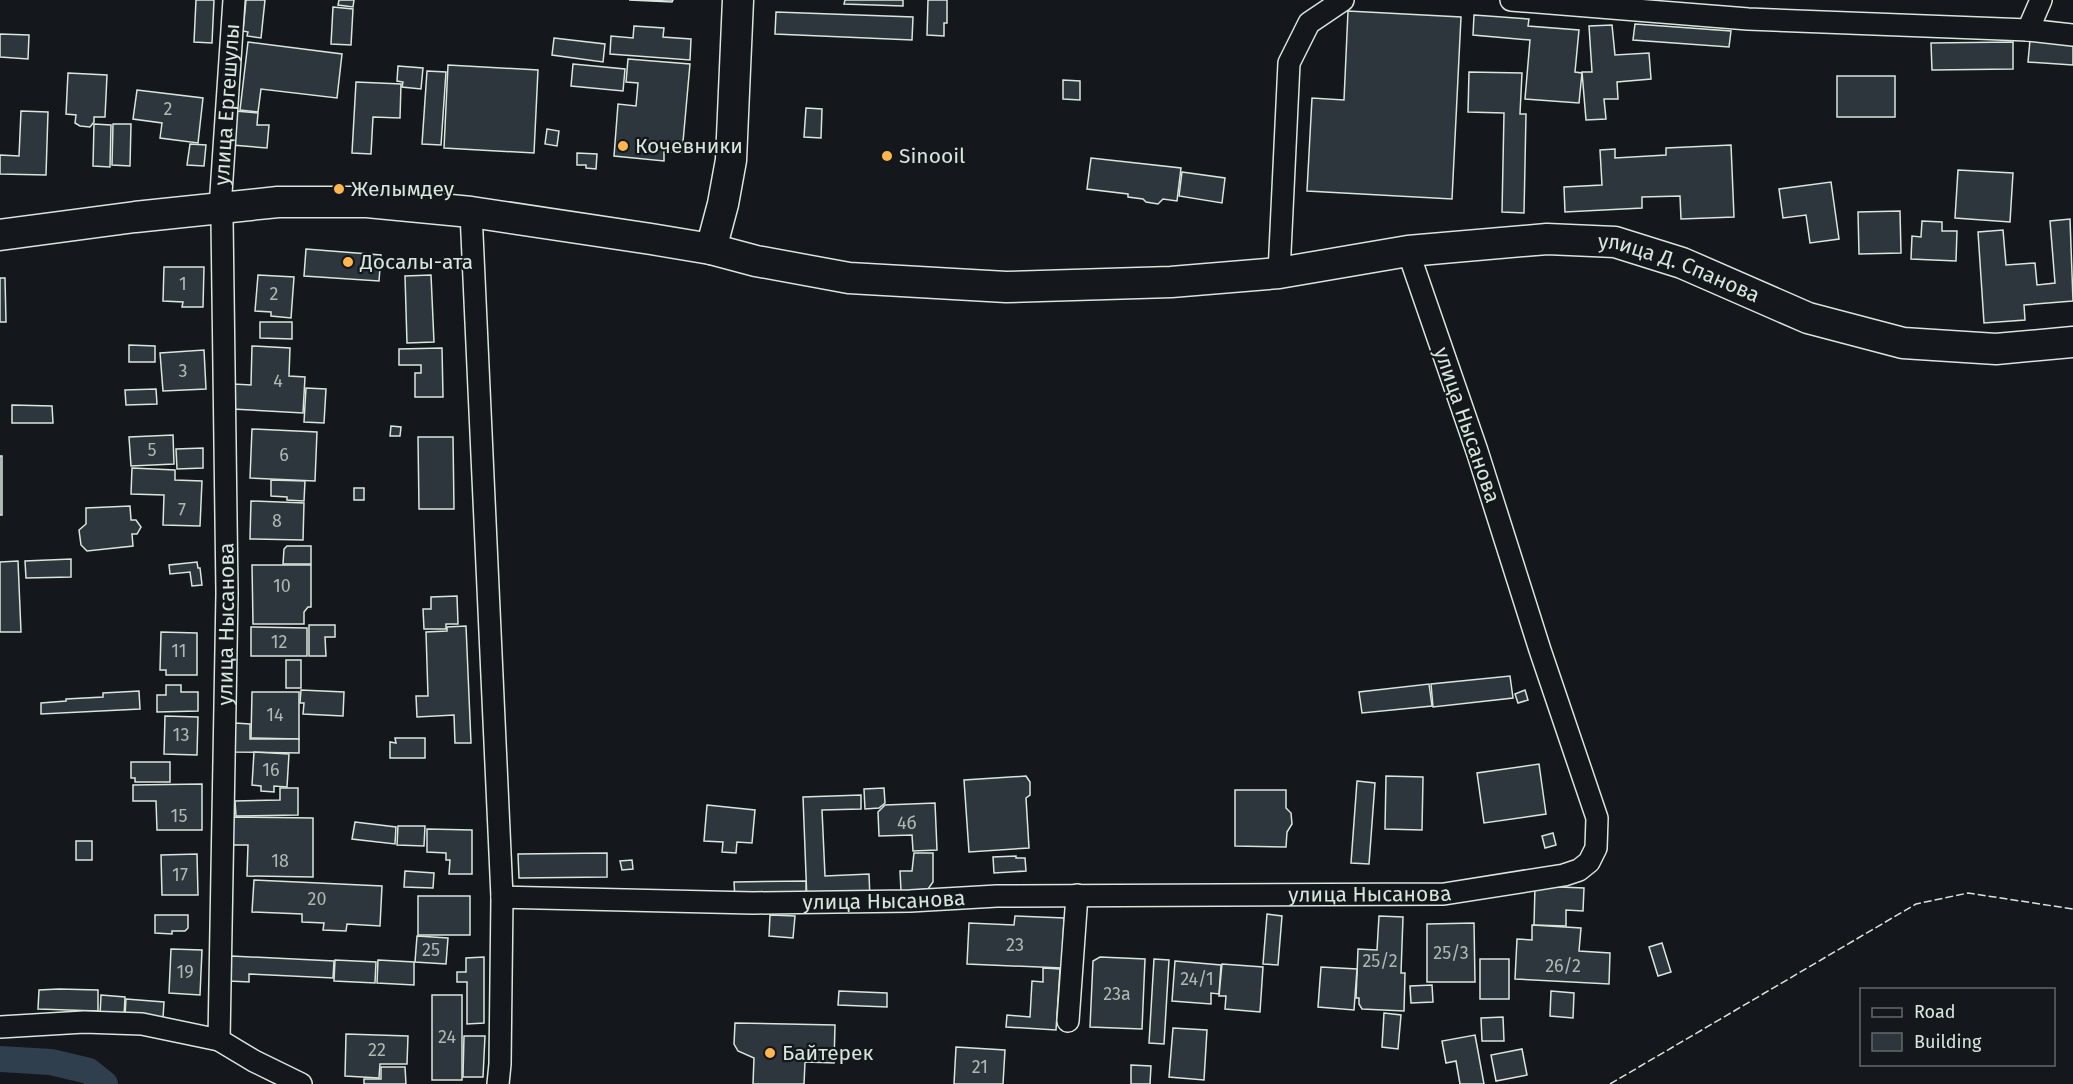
<svg xmlns="http://www.w3.org/2000/svg" width="2073" height="1084" font-family="'Fira Sans',sans-serif">
  <rect width="100%" height="100%" fill="#14181c"/>
  <g fill="none" stroke-linecap="round" stroke-linejoin="round">
    <path stroke="#2f3f4d" stroke-width="26" d="M0 1059 51 1062 89 1071 105 1084"/>
  </g>
  <g fill="#2c363c" stroke="#d8e6dc" stroke-width="1.5">
    <path d="M196 0H214L212 43 194 42Z"/>
    <path d="M246 0H265L261 38 247 36 248 32 243 31Z"/>
    <path d="M339 0H354L353 7 338 5Z"/>
    <path d="M629 0H673L672 2Z"/>
    <path d="M845 0H903V6L844 4Z"/>
    <path d="M928 0H947V23H944V36L927 35Z"/>
    <path d="M333 7 353 9 351 45 331 44Z"/>
    <path d="M1348 11 1461 17 1452 199 1307 191 1312 98 1344 100Z"/>
    <path d="M776 12 913 17 912 40 775 34Z"/>
    <path d="M1474 15 1529 19 1528 26 1579 30 1575 72 1582 73 1579 103 1525 99 1530 40 1473 35Z"/>
    <path d="M1635 24 1731 31 1729 47 1633 40Z"/>
    <path d="M1612 25 1615 55 1649 53 1651 79 1617 82 1618 99H1604L1606 119 1586 120 1582 72H1592L1589 26Z"/>
    <path d="M634 26 664 28 663 37 691 39 690 60 610 54 611 36 633 38Z"/>
    <path d="M0 34 29 35 28 59 0 57Z"/>
    <path d="M554 38 605 44 603 62 552 55Z"/>
    <path d="M2030 40 2073 43V65L2028 62Z"/>
    <path d="M248 42 342 54 337 98 261 89 258 112 240 110Z"/>
    <path d="M2013 42V69L1932 70 1931 43Z"/>
    <path d="M628 59 690 64 682 153 664 151V161L614 156 618 104 636 106 638 83 626 82Z"/>
    <path d="M573 64 625 69 623 91 571 86Z"/>
    <path d="M448 65 538 70 534 153 444 148Z"/>
    <path d="M398 66 423 68 421 89 402 87 403 82 397 81Z"/>
    <path d="M427 71 446 72 441 145 422 144Z"/>
    <path d="M1469 72 1522 73 1520 114H1526L1524 213 1502 212 1504 113 1468 112Z"/>
    <path d="M68 73 107 75 105 117H94V122L90 127 80 126 75 123 76 115 66 114Z"/>
    <rect x="1837" y="76" width="58" height="41"/>
    <path d="M1063 80 1080 81V100L1063 99Z"/>
    <path d="M356 82 401 84 400 118 373 117 371 154 352 153Z"/>
    <path d="M137 90 203 98 198 143 160 138 162 123 133 119Z"/>
    <path d="M806 108 822 109 821 138 804 137Z"/>
    <path d="M21 111 48 112 46 175 0 174V155L19 156Z"/>
    <path d="M235 111 258 113 257 125H269L267 148 232 145Z"/>
    <path d="M94 124 111 125 110 167 93 166Z"/>
    <path d="M113 124H131L130 166 112 165Z"/>
    <path d="M547 129 559 131 557 146 545 144Z"/>
    <path d="M190 144 206 145 204 166 187 165Z"/>
    <path d="M1731 145 1734 217 1681 219 1680 196 1642 197V208L1565 212 1564 187 1602 185 1600 150 1615 149V158L1666 155V148Z"/>
    <path d="M577 153 597 154 596 169 586 168V165H577Z"/>
    <path d="M1091 158 1181 168 1177 201 1163 199 1158 204 1146 202 1143 199 1128 197V194L1087 189Z"/>
    <path d="M1958 170 2013 173 2010 222 1955 218Z"/>
    <path d="M1182 172 1225 178 1222 203 1179 196Z"/>
    <path d="M1831 182 1839 239 1810 243 1806 215 1783 218 1779 189Z"/>
    <path d="M1900 211 1901 253 1859 254 1858 212Z"/>
    <path d="M2070 219 2073 301 2024 305 2025 320 1984 323 1978 232 2003 230 2006 265 2035 263 2037 285 2055 283 2050 221Z"/>
    <path d="M1922 221 1942 222V231H1957L1956 261 1911 259 1912 236 1921 237Z"/>
    <path d="M306 249 381 255 379 281 304 276Z"/>
    <path d="M164 267H204L203 307H182L183 302 163 301Z"/>
    <path d="M258 275 294 277 291 318 271 316V312L255 311Z"/>
    <path d="M431 275 434 342 407 343 405 276Z"/>
    <path d="M0 278H5L6 322H0Z"/>
    <path d="M260 322H292V339L260 338Z"/>
    <path d="M129 345 155 346V362H129Z"/>
    <path d="M252 346 290 348 289 376 305 377 303 413 232 409 234 384 251 385Z"/>
    <path d="M442 348 443 397H415V373H421V365H399V349Z"/>
    <path d="M204 350 206 389 163 391 160 353Z"/>
    <path d="M306 388 326 389 324 423 304 422Z"/>
    <path d="M156 389 157 404 126 405 125 390Z"/>
    <path d="M12 405 52 406 53 423H12Z"/>
    <path d="M391 426 401 427 400 436H390Z"/>
    <path d="M252 429 317 432 315 481 250 478Z"/>
    <path d="M173 435 174 464 131 466 129 437Z"/>
    <path d="M418 437H453L454 509H419Z"/>
    <path d="M203 448V468L177 469 176 449Z"/>
    <rect x="0" y="456" width="2" height="59"/>
    <path d="M132 468 175 470V480L202 481 200 526 163 525 164 495 131 494Z"/>
    <path d="M271 480 305 481 304 501 287 500V497L271 496Z"/>
    <rect x="354" y="488" width="10" height="12"/>
    <path d="M251 501 304 503 303 540 250 539Z"/>
    <path d="M130 506 131 520H136L141 527 137 534H132L133 546 87 551 81 545 79 530 86 524V508Z"/>
    <path d="M287 546H311V564H283L284 549Z"/>
    <path d="M71 559V577L26 578 25 561Z"/>
    <path d="M18 561 21 632H0V562Z"/>
    <path d="M197 562 198 568H200L202 585 192 586 190 572 170 574 169 565Z"/>
    <path d="M252 565H311V607H308L304 612V624H253Z"/>
    <path d="M457 596 458 624H446V629H424L423 609H431V597Z"/>
    <path d="M309 625H335V637H325L326 656H309Z"/>
    <path d="M466 626 471 743H455L454 715 417 717 416 696H428L426 632 447 631V627Z"/>
    <path d="M251 627 307 628V656H251Z"/>
    <path d="M161 632 197 633V675H166V670H160Z"/>
    <rect x="286" y="660" width="15" height="28"/>
    <path d="M1510 676 1513 698 1433 707 1431 684Z"/>
    <path d="M1429 684 1432 706 1362 713 1359 692Z"/>
    <path d="M166 685H181V692H198V711L157 712V695H166Z"/>
    <path d="M301 690 344 692 343 716 303 714 304 703H300Z"/>
    <path d="M1525 690 1528 700 1518 703 1515 694Z"/>
    <path d="M139 691 140 709 41 714V703L66 701V699L103 697V693Z"/>
    <path d="M252 692H299V739L251 738Z"/>
    <path d="M165 716 198 717 197 755 164 754Z"/>
    <path d="M235 723 250 724V739H299V753L235 752Z"/>
    <path d="M395 738H425V758H390V742L396 743Z"/>
    <path d="M254 752 289 754 287 787 274 786V792L261 791V786L252 785Z"/>
    <path d="M131 762H170V782H135V778H131Z"/>
    <path d="M1539 764 1546 814 1484 823 1477 773Z"/>
    <path d="M1026 776 1030 782V795L1026 798 1029 848 969 852 964 780Z"/>
    <path d="M1386 776 1423 777 1422 830 1385 829Z"/>
    <path d="M1357 781 1375 783 1369 864 1351 863Z"/>
    <path d="M202 784V830H157L156 801H133V785Z"/>
    <path d="M280 788H298V815L236 816 235 801 280 800Z"/>
    <path d="M884 788 885 803 879 808 865 809 864 789Z"/>
    <path d="M1235 790H1286V808L1291 813 1292 824 1287 832 1286 847 1235 846Z"/>
    <path d="M861 795V809L822 810 825 876 869 874 870 899 807 901 803 797Z"/>
    <path d="M935 803 937 850 913 851 912 835 879 836 878 812 885 805Z"/>
    <path d="M707 805 755 810 752 843 737 842 736 853 722 852 723 842 704 841Z"/>
    <path d="M231 817 313 818V877L247 876 248 845H231Z"/>
    <path d="M355 822 396 827 395 844 352 839Z"/>
    <path d="M398 826H425L424 846 397 845Z"/>
    <path d="M427 829 472 830V874H449L450 860H446V853L427 852Z"/>
    <path d="M1553 833 1556 845 1545 848 1542 836Z"/>
    <rect x="76" y="841" width="16" height="19"/>
    <path d="M607 853V877L519 878 518 854Z"/>
    <path d="M914 853H933V882L928 889 901 891 900 871H912Z"/>
    <path d="M197 854 198 895H162L161 855Z"/>
    <path d="M1016 856V858H1025L1026 871 994 873 993 857Z"/>
    <path d="M632 860 633 869 622 870 620 861Z"/>
    <path d="M405 871 434 873 433 888 404 887Z"/>
    <path d="M254 880 382 886 380 926 347 924 346 931 323 930 324 923 302 922V914L252 912Z"/>
    <path d="M806 881V898L735 899 734 882Z"/>
    <path d="M1535 886 1584 888 1583 911 1566 910V926L1534 925Z"/>
    <rect x="418" y="896" width="52" height="39"/>
    <path d="M1267 914 1282 916 1278 965 1263 964Z"/>
    <path d="M155 915H188V928L185 931H172V934L155 933Z"/>
    <path d="M770 915 795 916 793 938 769 936Z"/>
    <path d="M1015 916 1064 918 1062 968 967 964 969 923 1014 925Z"/>
    <path d="M1379 916 1403 917 1401 973H1405L1404 1011 1362 1009 1359 1004V998H1356L1358 949 1377 950Z"/>
    <path d="M1474 923 1475 982H1427V924Z"/>
    <path d="M1532 925 1581 928 1579 951 1610 953 1609 984 1515 979 1517 939 1532 940Z"/>
    <path d="M417 936 448 938 446 964 415 962Z"/>
    <path d="M1662 943 1671 972 1658 976 1649 947Z"/>
    <path d="M171 949 202 950 200 995 169 993Z"/>
    <path d="M231 956 334 961 333 978 249 974V982L229 981Z"/>
    <path d="M484 957V1023L467 1024V982H457V972H466V958Z"/>
    <path d="M1100 957 1145 959 1142 1029 1090 1027 1093 961Z"/>
    <path d="M1154 959 1169 960 1164 1044 1149 1043Z"/>
    <rect x="1480" y="959" width="29" height="40"/>
    <path d="M335 960 376 962 375 983 334 981Z"/>
    <path d="M378 960 414 962V985L377 983Z"/>
    <path d="M1175 961 1221 965 1219 994 1211 993V1004L1172 1001Z"/>
    <path d="M1222 964 1263 967 1260 1012 1225 1009 1226 996H1219Z"/>
    <path d="M1321 967 1357 969 1354 1010 1318 1007Z"/>
    <path d="M1043 968 1060 969 1056 1030 1006 1027 1007 1015 1030 1017 1032 981 1043 982Z"/>
    <path d="M1432 985 1433 1002 1411 1003 1410 986Z"/>
    <path d="M59 989 98 990V1011L38 1009 39 990Z"/>
    <path d="M839 991 887 993V1007L838 1005Z"/>
    <path d="M1551 991 1574 993 1573 1018 1550 1016Z"/>
    <path d="M101 995 125 997 124 1017 100 1016Z"/>
    <rect x="432" y="995" width="30" height="85"/>
    <path d="M126 999 164 1002 163 1018 125 1016Z"/>
    <path d="M1384 1013 1401 1015 1398 1049 1382 1047Z"/>
    <path d="M1503 1017 1504 1041H1482L1481 1018Z"/>
    <path d="M735 1023 835 1025 834 1063 805 1062 804 1084H753L754 1058 738 1051 734 1044Z"/>
    <path d="M1173 1028 1207 1030 1204 1080 1169 1077Z"/>
    <path d="M346 1034 408 1036 407 1064H380L379 1078 345 1076Z"/>
    <path d="M1475 1035 1484 1084H1460L1456 1061 1446 1063 1442 1041Z"/>
    <path d="M464 1036H485L483 1077H463Z"/>
    <path d="M956 1047 1005 1050 1003 1084H954Z"/>
    <path d="M1522 1049 1527 1075 1496 1081 1491 1055Z"/>
    <path d="M1131 1065 1151 1066 1150 1084H1131Z"/>
    <path d="M381 1067H405L406 1084H364V1079H381Z"/>
  </g>
  <g fill="none" stroke-linecap="round" stroke-linejoin="round">
    <defs>
      <g id="street">
        <path d="M1511 0 1748 19 2028 30 2073 35"/>
        <path d="M2028 30 2041 0"/>
        <path d="M471 212 502 897 500 1064 498 1084"/>
        <path d="M1279 273 1289 63 1309 23 1343 0"/>
        <path id="s1" d="M502 897 753 903 910 901 997 896 1444 894 1564 875 1579 870 1589 862 1596 848 1597 818 1540 650 1477 451 1408 251"/>
        <path d="M1068 1021 1077 895"/>
        <path d="M0 1027 84 1022 142 1024 219 1040 254 1061 301 1084"/>
        <path id="s2" d="M219 1040 227 593 222 219 220 208 234 0"/>
      </g>
      <g id="secondary">
        <path id="s3" d="M0 235 135 217 278 202H367L471 212 651 239 711 249 756 261 849 278 1006 287 1171 282 1279 273 1408 251 1547 239 1615 242 1682 263 1808 318 1903 343 1996 349 2073 342"/>
        <path d="M711 249 723 204 731 160 738 0"/>
      </g>
    </defs>
    <use href="#street" stroke="#d8e6dc" stroke-width="24"/>
    <use href="#secondary" stroke="#d8e6dc" stroke-width="33"/>
    <use href="#street" stroke="#14181c" stroke-width="21"/>
    <use href="#secondary" stroke="#14181c" stroke-width="30"/>
    <path stroke="#d8e6dc" stroke-width="1.5" stroke-dasharray="8 3" stroke-linecap="butt" d="M1610 1084 1916 904 1968 893 2073 909"/>
  </g>
  <g fill="#ffb74d" stroke="#14181c" stroke-width="2">
    <circle cx="623" cy="146" r="6"/>
    <circle cx="887" cy="156" r="6"/>
    <circle cx="339" cy="189" r="6"/>
    <circle cx="348" cy="262" r="6"/>
    <circle cx="770" cy="1053" r="6"/>
  </g>
  <g text-anchor="middle" stroke-width="4.5" stroke-linejoin="round" paint-order="stroke">
    <g font-size="18" fill="#adbab4">
      <text x="168" y="115">2</text>
      <text x="183" y="290">1</text>
      <text x="274" y="300">2</text>
      <text x="183" y="377">3</text>
      <text x="278" y="387">4</text>
      <text x="152" y="456">5</text>
      <text x="284" y="461">6</text>
      <text x="182" y="516">7</text>
      <text x="277" y="527">8</text>
      <text x="282" y="592">10</text>
      <text x="279" y="648">12</text>
      <text x="179" y="657">11</text>
      <text x="275" y="721">14</text>
      <text x="181" y="741">13</text>
      <text x="271" y="776">16</text>
      <text x="179" y="822">15</text>
      <text x="907" y="829">4б</text>
      <text x="280" y="867">18</text>
      <text x="180" y="881">17</text>
      <text x="317" y="905">20</text>
      <text x="1015" y="951">23</text>
      <text x="431" y="956">25</text>
      <text x="1451" y="959">25/3</text>
      <text x="1380" y="967">25/2</text>
      <text x="1563" y="972">26/2</text>
      <text x="185" y="978">19</text>
      <text x="1197" y="985">24/1</text>
      <text x="1117" y="1000">23а</text>
      <text x="447" y="1043">24</text>
      <text x="377" y="1056">22</text>
      <text x="980" y="1073">21</text>
    </g>
    <g font-size="21" fill="#d8e6dc" stroke="#14181c">
      <text dy="7" stroke="none"><textPath href="#s2" startOffset="936">улица Ергешулы</textPath></text>
      <text dy="7" stroke="none"><textPath href="#s3" startOffset="1695">улица Д. Спанова</textPath></text>
      <text transform="translate(1467 425) rotate(71)" y="7">улица Нысанова</text>
      <text dy="7" stroke="none"><textPath href="#s2" startOffset="416">улица Нысанова</textPath></text>
      <text dy="7" stroke="none"><textPath href="#s1" startOffset="868">улица Нысанова</textPath></text>
      <text dy="7" stroke="none"><textPath href="#s1" startOffset="382">улица Нысанова</textPath></text>
    </g>
    <g font-size="21" fill="#d8e6dc" stroke="#14181c" text-anchor="start">
      <text x="635" y="153">Кочевники</text>
      <text x="899" y="163">Sinooil</text>
      <text x="351" y="196">Желымдеу</text>
      <text x="360" y="269">Досалы-ата</text>
      <text x="782" y="1060">Байтерек</text>
    </g>
  </g>
  <rect x="1860" y="988" width="195" height="78" fill="#14181c" stroke="#626a69" stroke-width="1.5"/>
  <rect x="1872" y="1008" width="30" height="9" fill="#14181c" stroke="#626a69" stroke-width="1.5"/>
  <text x="1914" y="1018" font-size="18" fill="#d8e6dc">Road</text>
  <rect x="1872" y="1033" width="30" height="18" fill="#2c363c" stroke="#626a69" stroke-width="1.5"/>
  <text x="1914" y="1048" font-size="18" fill="#d8e6dc">Building</text>
</svg>
